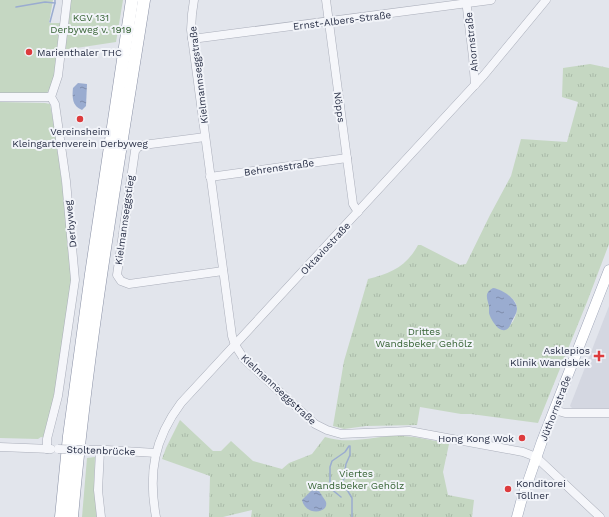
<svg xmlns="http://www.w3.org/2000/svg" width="609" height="517" font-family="'Work Sans',sans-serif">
  <defs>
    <pattern id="grass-tufts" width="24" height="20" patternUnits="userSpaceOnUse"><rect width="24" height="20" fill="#c5d7c2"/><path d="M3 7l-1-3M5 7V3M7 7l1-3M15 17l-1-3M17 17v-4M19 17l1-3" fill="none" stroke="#a9b9a8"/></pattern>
    <pattern id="water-ripples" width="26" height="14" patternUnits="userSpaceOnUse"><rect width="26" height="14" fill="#9aacd0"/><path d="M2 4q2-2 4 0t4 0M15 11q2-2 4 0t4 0" fill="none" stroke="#7e8cab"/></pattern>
  </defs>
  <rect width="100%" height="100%" fill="#e2e5ec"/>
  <path fill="#d4d7e1" d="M609 306V408H572L570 406Z"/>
  <g fill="url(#grass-tufts)" fill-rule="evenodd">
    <path d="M590 64 609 68V244L587 302 538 423 471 414H461L420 407 417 425 366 426 344 429 333 426 344 361 368 279C390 274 407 266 418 245H421L460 265 466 264 490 215 511 176 521 139 567 142 578 102 562 97 563 68ZM497 289C502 292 512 296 515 302 521 311 511 330 501 330 486 309 486 312 497 289Z"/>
    <path d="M180 420 213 451H221L231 441 253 461 282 469 289 463 312 454 325 437C347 444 367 438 390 436 410 435 430 440 449 444L443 472 448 495 474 500 472 517H251L252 510 223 517H209L210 476 162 459 166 448Z"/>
  </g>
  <g fill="#c5d7c2">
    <path d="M0 0H53L49 23H60C58 42 59 82 45 95H0Z"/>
    <path d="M69 0H123L116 42 63 50Z"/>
    <path d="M0 102 45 103 50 104 55 130 65 207 72 285 57 397 45 438 41 437 38 439 0 438Z"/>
    <path d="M95 457 94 489 97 517H82L87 458Z"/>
  </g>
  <g fill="url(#water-ripples)">
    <path d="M78 83 87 84 86 106 82 110C72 106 72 97 73 88Z"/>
    <path d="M493 288C502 289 517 299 517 309 517 313 514 317 512 321 511 324 509 329 505 330 498 332 490 318 489 313 489 311 489 309 489 306 487 298 484 293 493 288Z"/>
    <path d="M312 490 319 491C321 494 325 500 326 502 329 513 306 517 302 500Z"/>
  </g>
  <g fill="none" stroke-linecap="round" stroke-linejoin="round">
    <g stroke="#9aacd0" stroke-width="1.5">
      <path d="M16 7 45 2 55 3V0"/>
      <path d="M50 22 55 3"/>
      <path d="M341 497 330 488V467L332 461 345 452 349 446H350V455L346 464 343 483 352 498V517"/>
    </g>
    <defs>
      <g id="minor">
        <path d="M194 0 192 14 191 30 232 336 235 345 244 359 315 424 327 430 341 434 409 431 523 452 536 457 600 517"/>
        <path d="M326 0 353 204 358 212"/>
        <path d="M466 0 473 57 475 85"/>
        <path d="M192 39 491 0"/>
        <path d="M0 97H51"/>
        <path d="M205 137 143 145 138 147 135 151 117 275 121 281 129 284 223 271"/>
        <path d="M210 177 347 158"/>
        <path d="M554 410 565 413H609"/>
        <path d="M0 447 51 449"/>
        <path d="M47 449V439L58 396 75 280 66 181 55 104 51 97 58 76 67 0"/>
        <path d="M89 450H107L156 453"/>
        <path d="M100 451 98 490 101 517"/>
        <path d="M156 517C148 473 154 439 181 403L484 75 546 0"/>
      </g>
      <path id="major" d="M517 517 521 502 542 441 609 270"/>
      <g id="highway">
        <path d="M61 517 69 436 91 274 132 0"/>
        <path d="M72 517C87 344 117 172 144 0"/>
      </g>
    </defs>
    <use href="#minor" stroke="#aaaeba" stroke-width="9"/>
    <use href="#major" stroke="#a0a7b9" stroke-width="11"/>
    <use href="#highway" stroke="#888fa4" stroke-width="13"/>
    <use href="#minor" stroke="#f5f6fa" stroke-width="8"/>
    <use href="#major" stroke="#fff" stroke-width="10"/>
    <use href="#highway" stroke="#fff" stroke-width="12"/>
    <defs>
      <path id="minor-bridge" d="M58 449 89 450"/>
    </defs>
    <use href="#minor-bridge" stroke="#aaaeba" stroke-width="9" stroke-linecap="butt"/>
    <use href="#minor-bridge" stroke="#f5f6fa" stroke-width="8"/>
  </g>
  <g fill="#dd3b3d" stroke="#f2f4f9" stroke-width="1.5">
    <circle cx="29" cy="52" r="4"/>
    <circle cx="80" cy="119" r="4"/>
    <path d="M597 350h4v4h4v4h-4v4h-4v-4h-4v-4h4z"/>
    <circle cx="522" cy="438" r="4"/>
    <circle cx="508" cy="489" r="4"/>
  </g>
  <g text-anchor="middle" stroke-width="4" stroke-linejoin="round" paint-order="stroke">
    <g font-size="10" fill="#366334" stroke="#f2f4f9">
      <text x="91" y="21">KGV 131<tspan x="91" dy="12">Derbyweg v. 1919</tspan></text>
      <text x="424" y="335">Drittes<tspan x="424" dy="12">Wandsbeker Gehölz</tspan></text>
      <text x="356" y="477">Viertes<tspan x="356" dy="12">Wandsbeker Gehölz</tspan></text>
    </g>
    <g font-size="10" fill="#282f46" stroke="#f2f4f9">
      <text transform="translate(342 20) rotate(-7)" y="4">Ernst-Albers-Straße</text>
      <text transform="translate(471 42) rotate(-96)" y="4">Ahornstraße</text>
      <text transform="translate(198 75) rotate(-97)" y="4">Kielmannseggstraße</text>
      <text transform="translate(340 107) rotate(82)" y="4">Nöpps</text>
      <text transform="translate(279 167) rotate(-8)" y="4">Behrensstraße</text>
      <text transform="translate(124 220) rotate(-82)" y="4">Kielmannseggstieg</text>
      <text transform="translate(70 224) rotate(-96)" y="4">Derbyweg</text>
      <text transform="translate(325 248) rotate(-47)" y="4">Oktaviostraße</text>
      <text transform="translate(279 389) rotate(43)" y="4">Kielmannseggstraße</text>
      <text transform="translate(555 408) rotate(-69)" y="4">Jüthornstraße</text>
      <text transform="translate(101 450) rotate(2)" y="4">Stoltenbrücke</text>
    </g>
    <g font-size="10" fill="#282f46" stroke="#f2f4f9" text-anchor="start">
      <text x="37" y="56">Marienthaler THC</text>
      <text x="80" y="135" text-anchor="middle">Vereinsheim<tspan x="80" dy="12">Kleingartenverein Derbyweg</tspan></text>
      <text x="590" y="354" text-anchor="end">Asklepios<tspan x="590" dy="12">Klinik Wandsbek</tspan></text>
      <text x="514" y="442" text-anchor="end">Hong Kong Wok</text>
      <text x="516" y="487">Konditorei<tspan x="516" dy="12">Töllner</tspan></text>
    </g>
  </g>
</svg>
